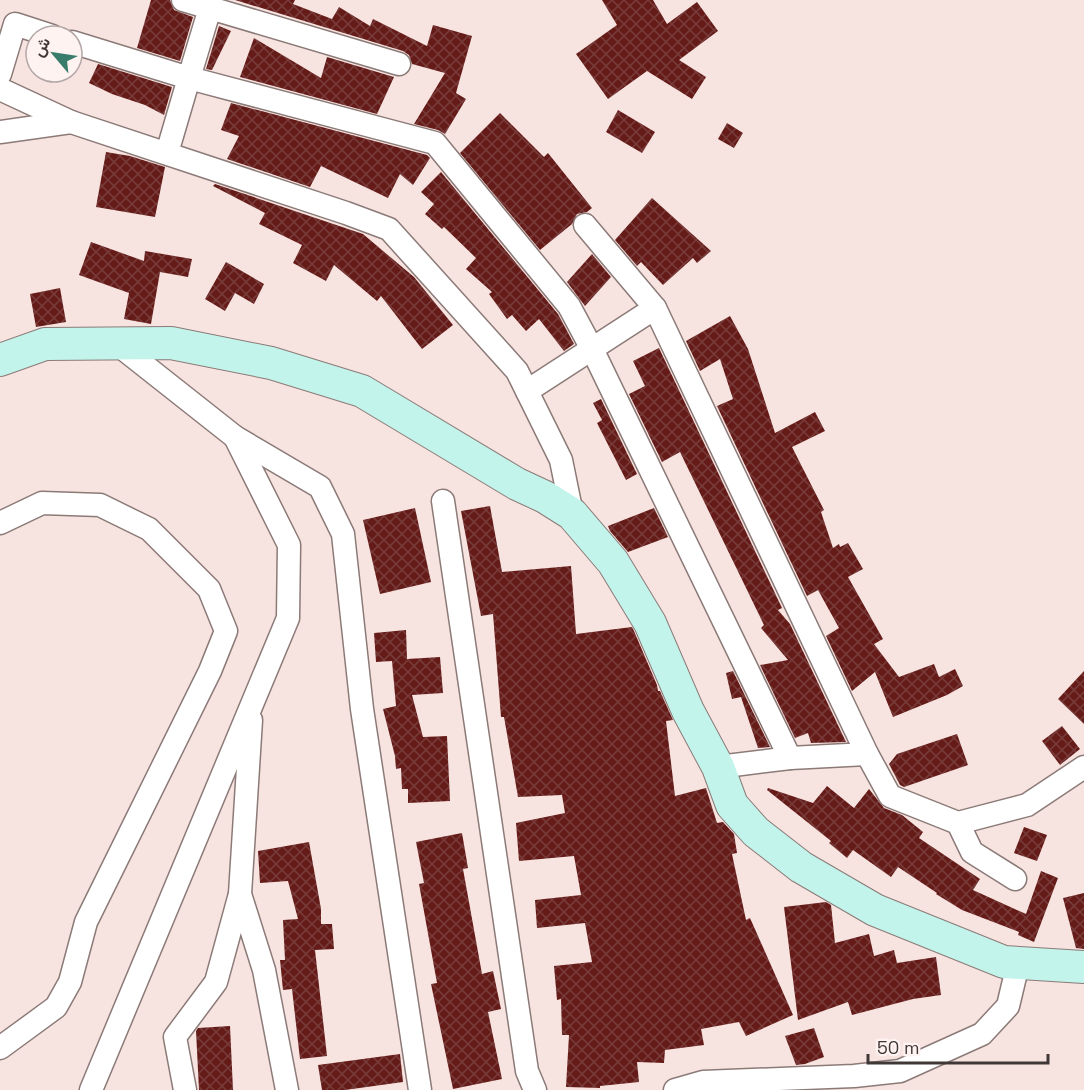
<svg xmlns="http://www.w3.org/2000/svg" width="1084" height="1090" font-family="'Space Grotesk',Vazirmatn,sans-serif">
  <defs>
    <pattern id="building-cross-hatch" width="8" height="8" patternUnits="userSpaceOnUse" patternTransform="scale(1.5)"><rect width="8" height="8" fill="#651c19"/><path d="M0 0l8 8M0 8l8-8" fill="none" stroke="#783d3b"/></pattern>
  </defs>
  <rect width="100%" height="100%" fill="#f7e4e1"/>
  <g fill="url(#building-cross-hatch)">
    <path d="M151 0H170L174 10 193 17 180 61 137 48Z"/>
    <path d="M235 0H295L293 4 332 19 339 7 370 26 373 19 427 46 433 25 472 36 456 93 466 99 445 134 438 130 414 124 445 73 412 64 409 55 403 51Z"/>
    <path d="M602 0H653L667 24 697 2 718 31 679 60 706 77 692 99 647 71 608 99 576 54 617 25Z"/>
    <path d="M219 26 231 31 212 70 206 69Z"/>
    <path d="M254 38 321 78 327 57 394 77 377 114 240 77Z"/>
    <path d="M98 64 172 87 164 115 145 105 112 94 89 83Z"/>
    <path d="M231 103 427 155 430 158 413 185 400 174 388 198 321 166 310 187 227 159 239 136 221 130Z"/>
    <path d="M618 110 655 132 642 153 606 132Z"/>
    <path d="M500 113 544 157 548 153 592 208 587 212 577 214 572 224 540 250 460 153Z"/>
    <path d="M727 123 743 133 734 148 718 139Z"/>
    <path d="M106 152 130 156 165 167 155 217 96 207Z"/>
    <path d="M441 172 558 314 574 344 564 351 539 319 526 331 512 315 507 319 489 294 492 292 466 269 476 258 444 227 442 229 425 214 434 204 421 192Z"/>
    <path d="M215 184 363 234 414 277 453 325 422 349 381 296 377 301 334 265 326 281 293 263 302 245 259 224 265 213 213 186Z"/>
    <path d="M652 198 711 251 697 263 693 258 663 285 641 262 637 266 615 240Z"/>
    <path d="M91 242 144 261 145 251 192 259 188 277 160 272 151 324 124 319 129 293 79 275Z"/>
    <path d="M592 254 611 277 585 306 567 282Z"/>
    <path d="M226 262 264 284 254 304 235 293 225 311 205 299Z"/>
    <path d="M60 288 66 322 36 327 30 294Z"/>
    <path d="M730 316 748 349 775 433 815 412 825 431 792 447 824 510 821 512 833 548 839 544 840 547 848 543 863 569 848 577 883 639 874 644 899 677 934 664 939 677 955 669 963 686 947 695 893 717 875 672 852 691 826 636 839 628 818 590 807 596 717 406 733 399 720 359 700 371 686 341Z"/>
    <path d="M659 348 782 608 778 610 790 624 846 742 811 743 808 733 795 738 760 665 788 660 761 628 764 625 680 452 662 462 629 394 645 386 633 361Z"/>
    <path d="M601 399 637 474 626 480 597 423 602 420 593 403Z"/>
    <path d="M490 506 502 572 571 566 576 634 632 627 634 631 657 685 658 691H660L673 720 666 721 675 796 706 788 717 823 723 822 734 834 737 853 732 854 746 920 750 918 793 1015 746 1036 739 1022 701 1029 704 1045 665 1050 664 1063 637 1062 639 1082 600 1086V1088L566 1087 569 1035H562L561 999 557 1000 554 966 592 962 585 923 537 928 535 900 581 895 574 856 519 861 516 823 565 813 562 795 518 797 504 717H501L493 614 481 616 461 511Z"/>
    <path d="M415 508 431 582 380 594 363 520Z"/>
    <path d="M654 508 668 537 628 552 610 531 608 526Z"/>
    <path d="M406 630 407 659 440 657 443 693 412 695 423 737 447 736 450 801 408 803V789H402L401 768 396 769 395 756 383 709 396 706 392 661 376 662 374 633Z"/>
    <path d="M733 671 770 747 758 748 741 697 732 699 726 673Z"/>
    <path d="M1084 671V724L1058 699Z"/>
    <path d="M1062 726 1080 749 1060 765 1042 741Z"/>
    <path d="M957 734 968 765 904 787 900 785 889 764 897 754Z"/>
    <path d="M827 786 854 808 869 789 884 808 902 815 923 832 919 838 980 879 973 890 1026 914 1041 871 1058 878 1034 942 1018 935 1019 932 962 910 936 894 937 893 898 867 891 877 853 850 847 858 829 843 831 841 767 790 768 788 813 803Z"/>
    <path d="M1024 827 1047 835 1037 861 1014 853Z"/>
    <path d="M462 833 468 868 463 869 482 974 493 971 501 1009 488 1012 502 1079 453 1089 431 984 437 983 419 884 424 883 416 842Z"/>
    <path d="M309 842 321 909V924H332L334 949 315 950 327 1056 300 1059 292 989 283 990 280 960H285L283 920 298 919 288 881 260 883 258 851Z"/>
    <path d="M1084 893V949L1076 948 1063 898Z"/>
    <path d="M826 902 831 905 835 943 869 934 874 956 894 950 897 963 936 957 941 995 913 999 852 1015 848 1002 798 1020 784 907Z"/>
    <path d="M230 1026 233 1090H199L196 1031 198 1028Z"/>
    <path d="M814 1028 824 1057 805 1064 796 1065 785 1036Z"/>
    <path d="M400 1054 403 1082 345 1090H322L318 1065Z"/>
  </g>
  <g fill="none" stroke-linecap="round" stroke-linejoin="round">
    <defs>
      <g id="street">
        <path d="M183 0 210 8"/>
        <path d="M72 42 189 78 210 8 399 64"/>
        <path d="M0 74 15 24 52 36"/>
        <path d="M0 89 71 122"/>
        <path d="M0 132 71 122 346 213 389 229 517 371 561 460 572 514"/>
        <path d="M167 153 189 78 435 143 569 306 592 349 790 758"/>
        <path d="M585 225 655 308"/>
        <path d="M527 391 655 308 867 754 790 758 718 767"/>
        <path d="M235 437 320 487 343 534 362 709 420 1090"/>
        <path d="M443 501 527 1071 535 1090"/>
        <path d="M0 523 42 503 100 505 149 529 209 589 226 631 210 671 86 922 70 982 56 1007 0 1048"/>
        <path d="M867 754 890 796 958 823 1027 805 1084 767"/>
        <path d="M958 823 972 852 1015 879"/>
        <path d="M240 894 264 970 287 1090"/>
        <path d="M91 1090 288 618 289 545 235 437 116 343"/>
        <path d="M185 1090 175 1037 216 982 240 894 251 720"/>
        <path d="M675 1090 703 1082 854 1076 900 1071 982 1034 1008 1006 1018 964"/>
      </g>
      <path id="secondary" d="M0 360 45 344 171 343 271 363 362 391 517 484 545 497 572 514 613 562 650 623 688 711 718 767 732 805 756 832 801 867 875 910 1004 962 1084 967"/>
    </defs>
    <use href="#street" stroke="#8b7a77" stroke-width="25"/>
    <use href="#secondary" stroke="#8b7a77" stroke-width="34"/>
    <use href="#street" stroke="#fff" stroke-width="22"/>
    <use href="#secondary" stroke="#c2f4eb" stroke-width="32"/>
  </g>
  <g transform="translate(54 54) rotate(299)"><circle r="28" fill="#fff3f1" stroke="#b3a8a7" stroke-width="1.5"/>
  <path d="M0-4.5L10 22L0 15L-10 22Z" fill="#3a7c6c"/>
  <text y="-9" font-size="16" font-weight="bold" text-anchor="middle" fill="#403837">ش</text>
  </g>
  <path d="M868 1054v9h180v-9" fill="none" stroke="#403837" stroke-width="3"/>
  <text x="877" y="1054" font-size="18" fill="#403837" stroke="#fff3f1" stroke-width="4.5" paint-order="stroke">50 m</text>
</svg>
